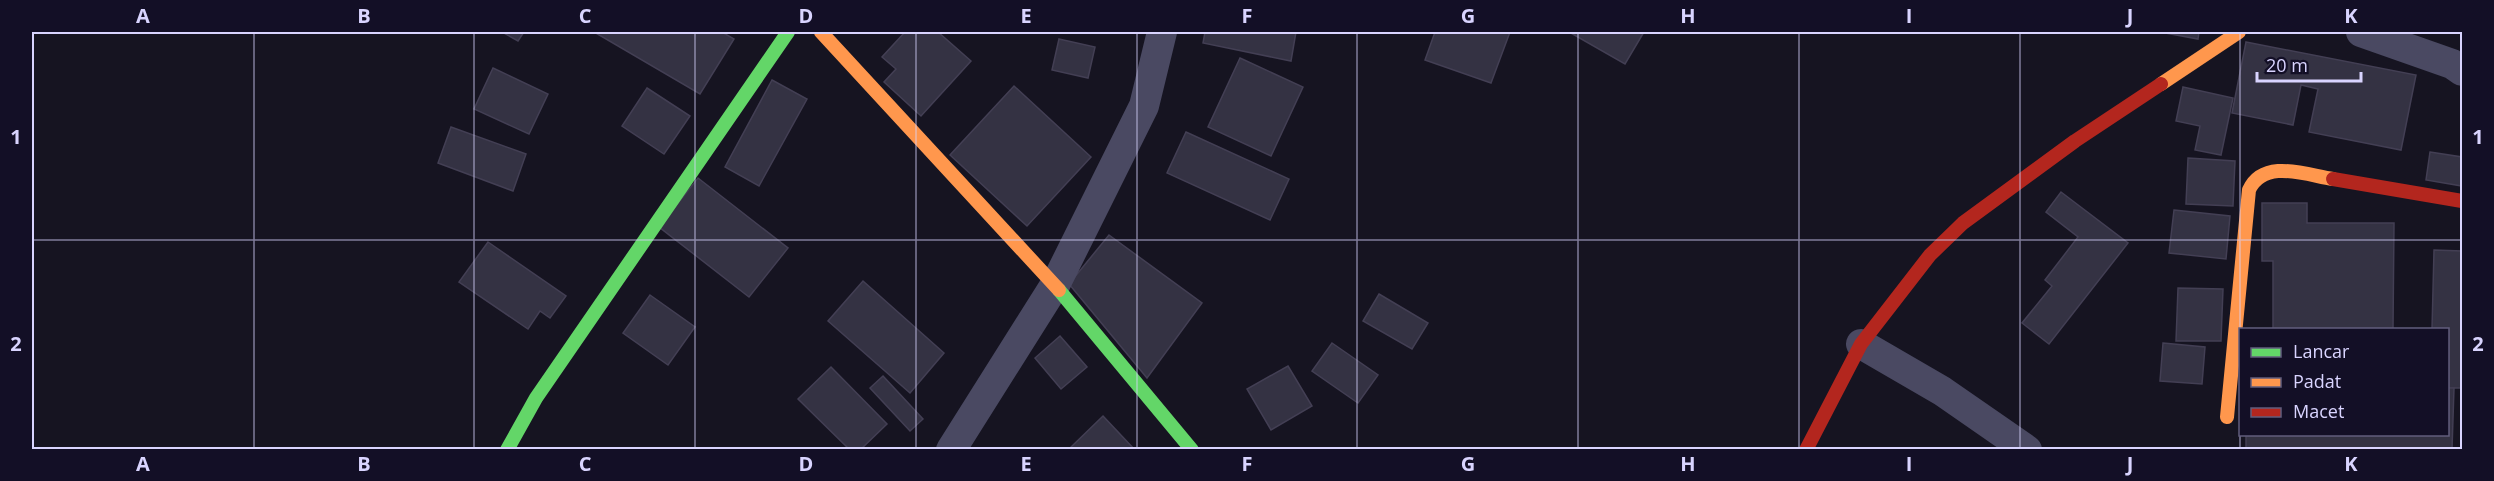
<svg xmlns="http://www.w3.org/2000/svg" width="2494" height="481" font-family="'Open Sans',sans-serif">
  <rect width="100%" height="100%" fill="#161421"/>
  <g fill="#343243" stroke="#433f54" stroke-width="1.5">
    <path d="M502 32H524L518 41Z"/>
    <path d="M594 32H722L734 39 700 94Z"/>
    <path d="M905 32H938L971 61 921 116 884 82 896 69 882 57Z"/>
    <path d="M1205 32H1296L1291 61 1203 43Z"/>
    <path d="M1435 32H1510L1491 83 1425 60Z"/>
    <path d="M1569 32H1644L1625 64Z"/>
    <path d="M2160 32H2199L2198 39Z"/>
    <path d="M1059 39 1095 47 1088 78 1052 70Z"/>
    <path d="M2246 42 2416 75 2401 150 2309 132 2318 89 2301 85 2293 125 2232 113Z"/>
    <path d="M1240 58 1303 87 1271 156 1208 127Z"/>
    <path d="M493 68 548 94 529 134 474 109Z"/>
    <path d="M772 80 807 99 759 186 725 167Z"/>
    <path d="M1014 86 1091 157 1027 226 950 155Z"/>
    <path d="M2183 87 2233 98 2221 155 2195 150 2200 126 2176 121Z"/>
    <path d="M647 88 690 116 664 154 622 126Z"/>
    <path d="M451 127 526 154 513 191 438 163Z"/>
    <path d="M1186 132 1289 179 1270 220 1167 173Z"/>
    <path d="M2430 152 2462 157V186L2426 180Z"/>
    <path d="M2188 158 2235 161 2233 206 2186 204Z"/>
    <path d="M698 178 788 248 749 297 659 227Z"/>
    <path d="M2061 192 2128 243 2049 344 2022 323 2052 286 2045 280 2078 237 2046 212Z"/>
    <path d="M2262 203H2307V223H2394L2393 330H2273V261H2262Z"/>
    <path d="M2174 210 2230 216 2226 259 2169 253Z"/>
    <path d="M1109 235 1202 303 1147 378 1069 284Z"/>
    <path d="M488 242 566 296 550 318 540 311 528 329 459 282Z"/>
    <path d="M2434 250 2462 251V388H2448V330H2421L2432 329Z"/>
    <path d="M863 281 944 353 910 393 828 321Z"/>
    <path d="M2178 288 2223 289 2221 341H2176Z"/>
    <path d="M1379 294 1428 323 1412 349 1363 321Z"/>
    <path d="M650 295 695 327 668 365 623 333Z"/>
    <path d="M1060 336 1087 367 1061 389 1035 358Z"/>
    <path d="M1332 343 1378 375 1358 403 1312 371Z"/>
    <path d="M2163 343 2205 347 2202 384 2160 381Z"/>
    <path d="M1288 366 1312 406 1271 430 1247 389Z"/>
    <path d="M831 367 887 424 860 450H850L798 399Z"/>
    <path d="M883 376 923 419 910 431 870 388Z"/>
    <path d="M2448 388H2454L2452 450H2246V434H2448Z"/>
    <path d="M1103 416 1135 450H1070L1069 449Z"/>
  </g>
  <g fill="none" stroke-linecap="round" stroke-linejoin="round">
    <g stroke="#4a4962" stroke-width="30">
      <path d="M2361 32 2452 64 2462 71"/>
      <path d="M1861 344 1942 391 2027 450"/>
      <path d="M951 450 1055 285 1144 106 1162 32"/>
    </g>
    <g stroke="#63d668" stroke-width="14">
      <path d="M1059 290 1192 450"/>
      <path d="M507 450 536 398 788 32"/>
    </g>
    <g stroke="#ff974d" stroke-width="14">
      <path d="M821 32 1059 290"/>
      <path d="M2161 84 2239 32"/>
      <path d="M2227 417 2249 190C2264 158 2306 175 2333 179"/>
    </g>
    <g stroke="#b3261e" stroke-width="14">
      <path d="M2333 179 2462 201"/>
      <path d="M1806 450 1861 344 1930 255 1963 223 2075 141 2161 84"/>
    </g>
  </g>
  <path fill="none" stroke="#d9d4ff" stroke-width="1.5" stroke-opacity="0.55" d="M254 32V450M474 32V450M695 32V450M916 32V450M1137 32V450M1357 32V450M1578 32V450M1799 32V450M2020 32V450M2240 32V450M32 240H2462"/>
  <rect width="2494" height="481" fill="none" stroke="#130f26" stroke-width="66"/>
  <rect x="2239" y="328" width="210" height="108" fill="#130f26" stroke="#625e7d" stroke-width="1.5"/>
  <rect x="2251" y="348" width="30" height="9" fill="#63d668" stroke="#625e7d" stroke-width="1.5"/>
  <text x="2293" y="358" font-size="18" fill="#d9d4ff">Lancar</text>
  <rect x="2251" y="378" width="30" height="9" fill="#ff974d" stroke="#625e7d" stroke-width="1.5"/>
  <text x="2293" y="388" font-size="18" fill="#d9d4ff">Padat</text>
  <rect x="2251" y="408" width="30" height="9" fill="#b3261e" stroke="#625e7d" stroke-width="1.5"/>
  <text x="2293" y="418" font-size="18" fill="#d9d4ff">Macet</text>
  <path d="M2257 72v9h104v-9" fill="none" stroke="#d9d4ff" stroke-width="3"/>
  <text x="2266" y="72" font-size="18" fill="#d9d4ff" stroke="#130f26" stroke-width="4.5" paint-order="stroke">20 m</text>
  <rect x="33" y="33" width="2428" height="415" fill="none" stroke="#d9d4ff" stroke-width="2"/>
  <g font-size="20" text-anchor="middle" font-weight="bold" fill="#d9d4ff">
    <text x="143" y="23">A</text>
    <text x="364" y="23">B</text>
    <text x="585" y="23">C</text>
    <text x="806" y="23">D</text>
    <text x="1026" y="23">E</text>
    <text x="1247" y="23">F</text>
    <text x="1468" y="23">G</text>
    <text x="1688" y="23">H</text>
    <text x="1909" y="23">I</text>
    <text x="2130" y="23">J</text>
    <text x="2351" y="23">K</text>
    <text x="16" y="144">1</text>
    <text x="2478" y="144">1</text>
    <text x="16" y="351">2</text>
    <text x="2478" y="351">2</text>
    <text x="143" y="471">A</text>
    <text x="364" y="471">B</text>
    <text x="585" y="471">C</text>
    <text x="806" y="471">D</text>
    <text x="1026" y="471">E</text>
    <text x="1247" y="471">F</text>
    <text x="1468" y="471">G</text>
    <text x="1688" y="471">H</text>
    <text x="1909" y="471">I</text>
    <text x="2130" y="471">J</text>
    <text x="2351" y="471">K</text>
  </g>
</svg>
